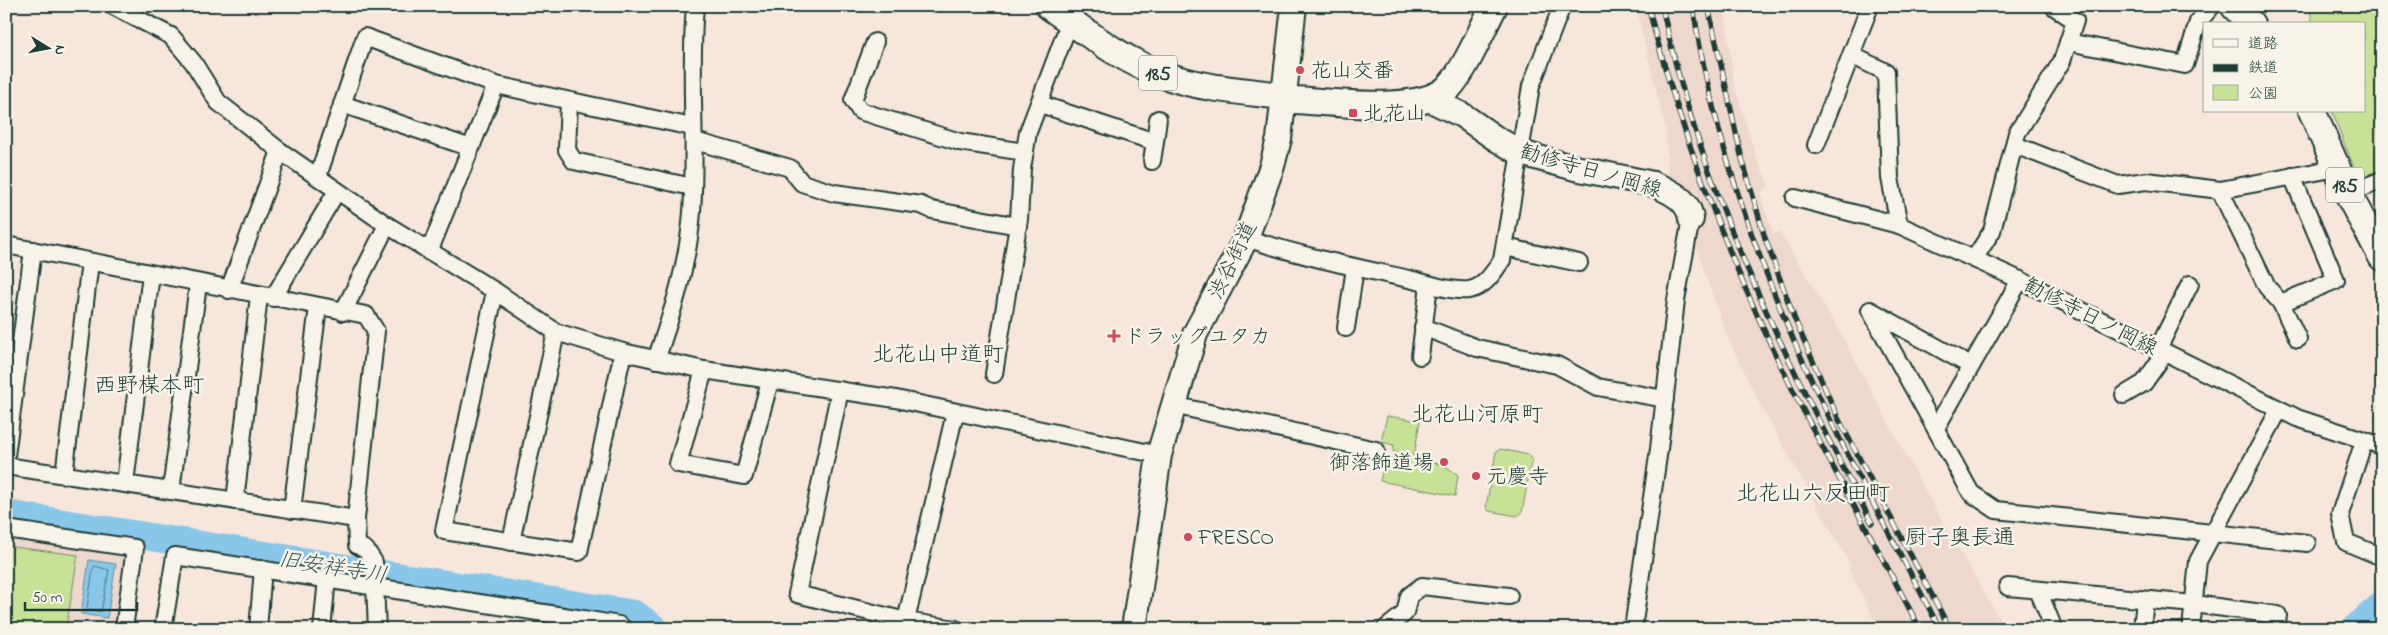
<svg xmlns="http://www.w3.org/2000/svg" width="2388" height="635" font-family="'Indie Flower','Klee One',sans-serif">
  <rect width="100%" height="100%" fill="#f7e6dc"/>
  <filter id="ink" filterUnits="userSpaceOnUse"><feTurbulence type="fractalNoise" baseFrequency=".02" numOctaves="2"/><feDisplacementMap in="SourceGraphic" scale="10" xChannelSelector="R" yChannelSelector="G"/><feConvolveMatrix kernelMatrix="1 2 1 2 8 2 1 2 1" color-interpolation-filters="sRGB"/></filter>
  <g filter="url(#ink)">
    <g fill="#eed7cd">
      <path d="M1636 6H1724L1734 84 1756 157 1769 186 1760 193 1773 234 1780 232 1837 327 1929 498 2005 629H1879L1848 568 1851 566 1757 399 1725 331 1696 247 1692 231 1669 185 1666 131Z"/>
      <path d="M6 537 119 555 125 562 115 629H6Z"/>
    </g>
    <g fill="#c7e197" stroke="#738f66">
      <path d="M2309 6H2382V169L2358 179 2332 111H2364V24H2313Z"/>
      <path d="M1387 416 1420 421 1414 456 1393 452 1394 445 1381 442Z"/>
      <path d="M1500 449 1529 455 1532 459 1522 512 1517 516 1489 511 1486 507 1496 452Z"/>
      <path d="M1392 455 1444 465 1458 475 1455 496 1380 481 1385 460 1391 461Z"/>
      <path d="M6 546 78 555 66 629H6Z"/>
    </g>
    <path fill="#89c7ea" stroke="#5f90a1" d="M89 560 116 564 107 618 81 614Z"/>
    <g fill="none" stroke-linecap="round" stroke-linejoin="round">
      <path stroke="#49747d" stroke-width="1" d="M95 566 109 570 101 612 87 608 93 569Z"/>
      <g stroke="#89c7ea" stroke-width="28">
        <path d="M6 514 635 614 655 629"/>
        <path d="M2355 629 2382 605"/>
      </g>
      <defs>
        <g id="street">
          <path d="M113 6 171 36 193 62 218 102 280 151 387 225 495 291 556 332 623 352 704 370 896 399 1159 455"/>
          <path d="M875 42 853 100 860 111 960 142 1025 152"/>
          <path d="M2068 42 2185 65 2198 22 2212 6"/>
          <path d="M1851 55 1886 72 1890 178 1899 225"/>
          <path d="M569 101 567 150 574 161 692 187"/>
          <path d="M342 104 471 148"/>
          <path d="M1040 104 1155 142 1152 161"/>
          <path d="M695 141 790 168 802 183 834 193 921 205 932 210 1018 226"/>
          <path d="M1155 142 1158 119"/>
          <path d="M1816 145 1870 6"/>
          <path d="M2015 145 2118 185 2146 181 2220 190 2337 168"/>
          <path d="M318 176 365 37 496 85 692 127"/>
          <path d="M2220 190 2267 287 2281 303 2336 280 2292 176"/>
          <path d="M2348 194 2382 180"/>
          <path d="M1795 198 1899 225 2020 280 2297 418 2382 446"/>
          <path d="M1246 238C1300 256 1354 267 1409 279 1428 283 1449 292 1469 290 1485 287 1493 273 1502 260L1531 86 1562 6"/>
          <path d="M6 245 366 315 376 331 356 519 357 545 366 550 374 562 377 629"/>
          <path d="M1505 247 1579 263"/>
          <path d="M429 252 496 85"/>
          <path d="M1974 259 1992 231 2017 133 2062 61 2075 21 2053 6"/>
          <path d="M229 290 280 151"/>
          <path d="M495 291 444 531 579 552 623 352"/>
          <path d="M273 298 337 191"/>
          <path d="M2281 303 2298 339"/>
          <path d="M343 312 387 225"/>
          <path d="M1423 327 1477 348 1557 365 1598 387 1665 399"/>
          <path d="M1346 328 1355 268"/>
          <path d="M2158 349 2190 284"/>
          <path d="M1420 356 1429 285"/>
          <path d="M656 360C673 311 688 264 692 212 697 143 689 75 695 6"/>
          <path d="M1971 366 1870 310 1971 493 1996 510 2307 543"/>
          <path d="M704 370 678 464 744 476 770 381"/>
          <path d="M994 374 1019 219 1022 169 1028 132 1070 21"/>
          <path d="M840 390 797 594 906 621 956 629"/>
          <path d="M2124 395 2144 383 2165 353"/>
          <path d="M1173 405 1376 450"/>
          <path d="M1936 428 2020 280"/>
          <path d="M2364 441 2340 514 2346 542 2382 557"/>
          <path d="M6 456 33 250"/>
          <path d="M6 466 356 519"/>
          <path d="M64 475 90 262"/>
          <path d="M125 483 151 274"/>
          <path d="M171 491 198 284"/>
          <path d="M235 501 259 296"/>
          <path d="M292 510 318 307"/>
          <path d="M6 529 135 548 124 629"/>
          <path d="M511 542 556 332"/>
          <path d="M2008 587 2194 604 2278 615 2276 629"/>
          <path d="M2038 590 2054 629"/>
          <path d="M163 629 175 556 583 619 619 625 624 629"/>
          <path d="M258 629 263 569"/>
          <path d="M322 629 327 579"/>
          <path d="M904 629 955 413"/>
          <path d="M1385 629 1405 613 1409 596 1422 586 1509 596"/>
          <path d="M1633 629 1659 449 1676 300 1691 219"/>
          <path d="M2142 629 2145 600"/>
          <path d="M2191 629 2198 561 2279 410"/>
        </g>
        <g id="secondary">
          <path d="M1429 99 1462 115 1495 138 1521 153 1575 168 1653 184C1669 191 1689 199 1691 219"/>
          <path d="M1134 629 1159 455 1195 334 1246 238 1272 166 1279 139 1294 6"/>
        </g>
        <g id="primary">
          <path d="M1049 6C1086 32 1124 62 1167 76 1204 89 1244 91 1283 96L1295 100C1333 102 1422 115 1449 87 1467 67 1481 31 1494 6"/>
          <path d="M2234 6 2251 24"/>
          <path d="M2312 111 2348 194 2382 257"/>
        </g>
      </defs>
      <use href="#street" stroke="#1f3d34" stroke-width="20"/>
      <use href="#secondary" stroke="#1f3d34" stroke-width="28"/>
      <use href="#primary" stroke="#1f3d34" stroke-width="30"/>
      <use href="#street" stroke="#f7f3e8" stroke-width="16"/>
      <use href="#secondary" stroke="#f7f3e8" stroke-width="24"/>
      <use href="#primary" stroke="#f7f3e8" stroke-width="26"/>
      <defs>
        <g id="rail">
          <path d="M1648 6C1677 118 1716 226 1764 330 1811 432 1868 529 1920 629"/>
          <path d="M1662 6C1700 190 1785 358 1872 523"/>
          <path d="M1693 6C1714 149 1768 292 1831 421 1865 491 1904 560 1940 629"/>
          <path d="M1708 6 1741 155 1765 238 1795 320 1838 418 1950 629"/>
        </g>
      </defs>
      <use href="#rail" stroke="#1f3d34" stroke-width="5.5"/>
      <use href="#rail" stroke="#f7f3e8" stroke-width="4" stroke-dasharray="11" stroke-linecap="butt"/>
    </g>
  </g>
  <g fill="#d1495b" stroke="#f7f3e8" stroke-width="2">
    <circle cx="1300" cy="70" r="5"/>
    <rect x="1348" y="108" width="10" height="10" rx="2.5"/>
    <path d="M1111.5 328.5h5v5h5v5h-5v5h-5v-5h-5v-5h5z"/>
    <circle cx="1444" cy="462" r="5"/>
    <circle cx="1476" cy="476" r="5"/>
    <circle cx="1188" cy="537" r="5"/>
  </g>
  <g text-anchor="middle" stroke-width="5" stroke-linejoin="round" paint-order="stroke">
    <g fill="#f7f3e8" stroke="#60746a" stroke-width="1">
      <rect x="1139" y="55.5" width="38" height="35" rx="4"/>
      <rect x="2326" y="167.5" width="38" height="35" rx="4"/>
    </g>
    <g font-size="20" font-weight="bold" fill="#1f3d34">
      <text x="1158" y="80">185</text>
      <text x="2345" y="192">185</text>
    </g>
    <g font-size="21" fill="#1f3d34" stroke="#f7f3e8" text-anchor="start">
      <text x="1310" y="77">花山交番</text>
      <text x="1363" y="120">北花山</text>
      <text x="1124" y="343">ドラッグユタカ</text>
      <text x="1434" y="469" text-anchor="end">御落飾道場</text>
      <text x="1486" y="483">元慶寺</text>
      <text x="1198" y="544">FRESCO</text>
    </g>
    <g font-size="21" fill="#1f3d34" stroke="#f7f3e8">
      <text transform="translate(1591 170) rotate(16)" y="7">勧修寺日ノ岡線</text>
      <text transform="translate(1232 260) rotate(-64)" y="7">渋谷街道</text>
      <text transform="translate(2091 316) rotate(27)" y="7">勧修寺日ノ岡線</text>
    </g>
    <g font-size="22" fill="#1f3d34" stroke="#f7f3e8">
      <text x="938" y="361">北花山中道町</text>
      <text x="149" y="392">西野楳本町</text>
      <text x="1477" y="421">北花山河原町</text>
      <text x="1813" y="500">北花山六反田町</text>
      <text x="1960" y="544">厨子奥長通</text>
    </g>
    <g font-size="22" font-style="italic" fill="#345958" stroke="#f7f3e8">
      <text transform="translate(333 566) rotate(9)" y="8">旧安祥寺川</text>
    </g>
  </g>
  <rect width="2388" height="635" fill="none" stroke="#f7f3e8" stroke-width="25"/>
  <rect x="12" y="12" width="2363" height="610" fill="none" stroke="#1f3d34" stroke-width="2" filter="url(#ink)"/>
  <rect x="2203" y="22" width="162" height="90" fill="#f7f3e8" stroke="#a1aaa0"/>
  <rect x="2213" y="39" width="25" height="8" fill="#f7f3e8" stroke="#a1aaa0"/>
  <text x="2248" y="48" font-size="15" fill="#1f3d34">道路</text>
  <rect x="2213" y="64" width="25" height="8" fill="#1f3d34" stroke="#a1aaa0"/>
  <text x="2248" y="72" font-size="15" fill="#1f3d34">鉄道</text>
  <rect x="2213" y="85" width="25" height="15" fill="#c7e197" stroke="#a1aaa0"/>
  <text x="2248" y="98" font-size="15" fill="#1f3d34">公園</text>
  <g transform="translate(48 48) rotate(100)" stroke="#f7f3e8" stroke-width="4" paint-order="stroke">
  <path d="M0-4L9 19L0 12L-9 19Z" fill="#1f3d34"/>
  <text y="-8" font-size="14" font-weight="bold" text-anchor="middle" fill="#1f3d34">N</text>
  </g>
  <path d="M25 602v8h112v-8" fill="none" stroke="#1f3d34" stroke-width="2.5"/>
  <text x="32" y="602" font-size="15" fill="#1f3d34" stroke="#f7f3e8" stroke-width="4" paint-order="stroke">50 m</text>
</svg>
